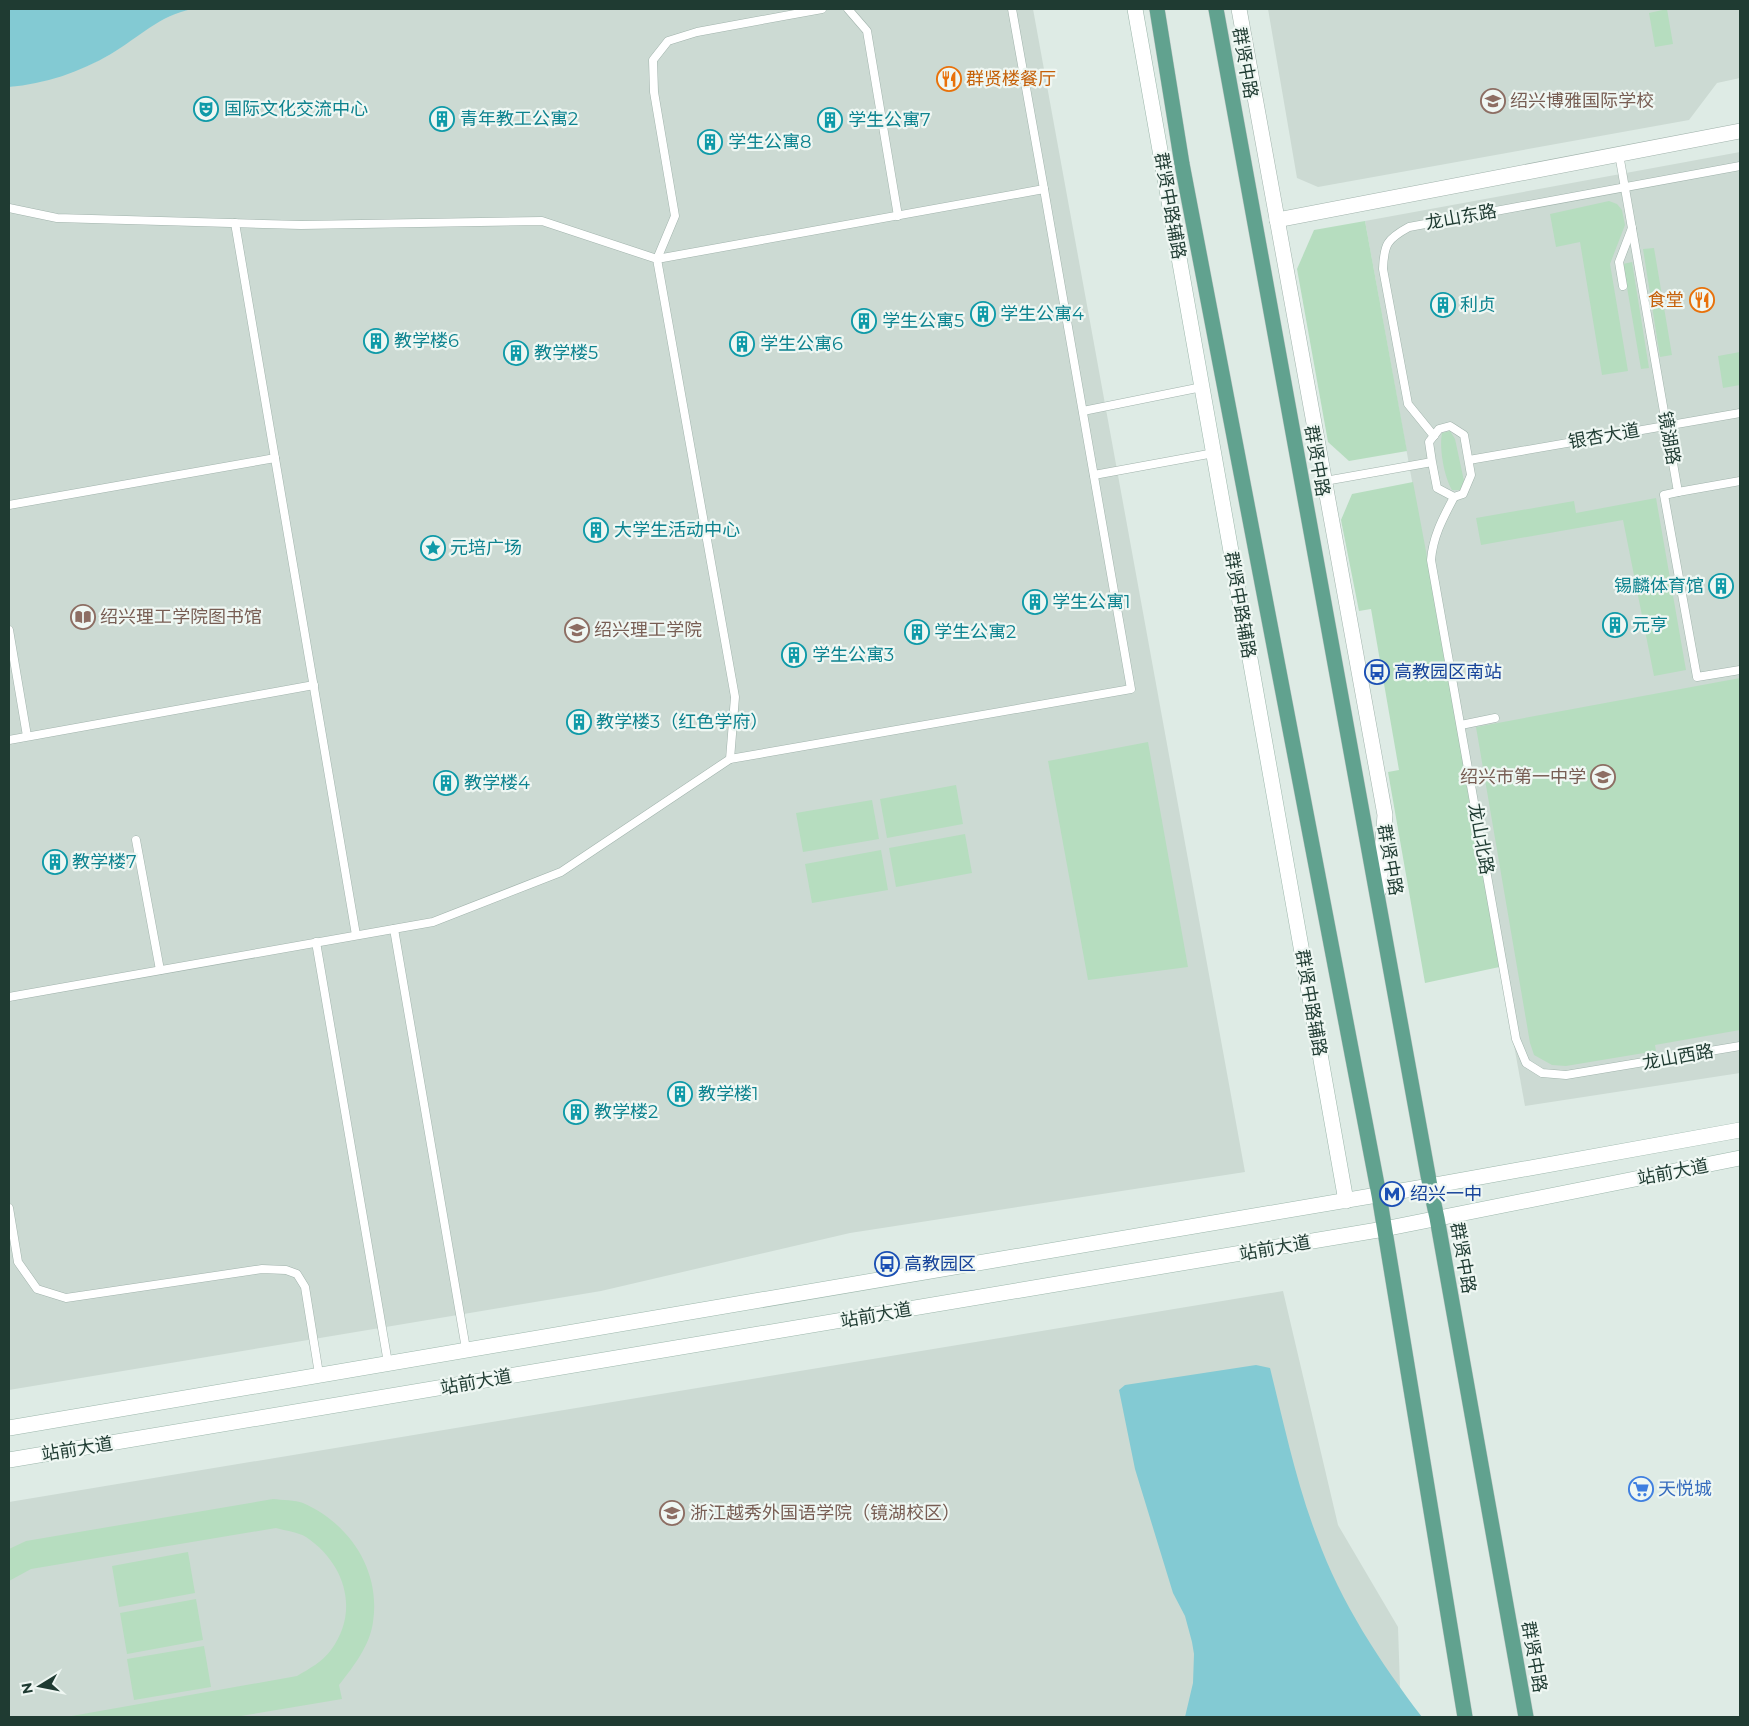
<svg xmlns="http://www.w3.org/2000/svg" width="1749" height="1726" font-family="Montserrat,'Noto Sans SC',sans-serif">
  <rect width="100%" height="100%" fill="#deebe5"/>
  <g fill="#ccdad3">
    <path d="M192 9H1033L1245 1172 850 1233 601 1291 9 1390V87L43 81 87 66 111 54 154 24 180 11Z"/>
    <path d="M1268 9H1740V78L1717 83 1689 120 1318 187 1297 178Z"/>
    <path d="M1740 152V1073L1525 1106 1365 221Z"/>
    <path d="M1283 1291 1338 1525 1398 1627 1401 1717H9V1502Z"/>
  </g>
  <g fill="#b6ddbf">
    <path d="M1667 9 1673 44 1655 47 1649 13Z"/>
    <path d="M1609 201 1617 204 1622 210 1625 225 1610 264 1628 371 1602 375 1580 242 1556 247 1550 214Z"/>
    <path d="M1365 221 1407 451 1349 461 1328 442 1297 269 1314 230Z"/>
    <path d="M1654 248 1672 355 1660 357 1643 249Z"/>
    <path d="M1632 262 1649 368 1641 369 1623 264Z"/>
    <path d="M1740 352V385L1723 388 1718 356Z"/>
    <path d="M1450 431 1455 439 1464 481 1460 490H1452C1444 477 1439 448 1442 433Z"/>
    <path d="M1413 482 1504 966 1425 983 1388 772 1399 770 1371 609 1359 611 1341 520 1352 494Z"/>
    <path d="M1656 498 1686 670 1654 676 1623 520 1481 545 1476 518 1574 501 1576 513Z"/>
    <path d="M1740 678V1030L1655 1045 1656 1051 1566 1066 1552 1065 1534 1055 1530 1043 1476 727Z"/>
    <path d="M1148 742 1188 967 1088 980 1048 761Z"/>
    <path d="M956 785 963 824 887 838 880 799Z"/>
    <path d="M872 800 879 839 803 852 796 813Z"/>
    <path d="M965 834 972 873 896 887 889 848Z"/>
    <path d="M881 850 888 890 812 903 805 864Z"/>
    <path d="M273 1499C282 1500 295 1500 303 1503 349 1523 381 1570 373 1622 370 1645 354 1666 339 1685L342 1699 235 1717H66L297 1676C309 1669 322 1662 331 1650 360 1611 345 1563 306 1537 298 1532 286 1531 276 1528L31 1569 9 1581V1549L26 1541Z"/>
    <path d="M188 1552 195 1593 119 1607 112 1566Z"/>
    <path d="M196 1599 203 1640 127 1654 120 1613Z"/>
    <path d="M204 1646 211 1687 134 1700 127 1659Z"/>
  </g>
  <g fill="#83cad3">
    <path d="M9 9H192C159 16 139 37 111 54 80 72 45 84 9 87Z"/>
    <path d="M1256 1365 1270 1368C1284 1424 1296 1482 1317 1537 1341 1603 1380 1662 1422 1717H1185L1193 1683 1194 1654 1192 1642 1185 1616 1173 1593 1135 1469 1119 1390 1125 1385Z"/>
  </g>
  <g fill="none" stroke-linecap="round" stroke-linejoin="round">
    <defs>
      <g id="service">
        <path d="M848 9 867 31 898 216"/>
        <path d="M1012 9 1044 189"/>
        <path d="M1619 154 1678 492 1664 495 1697 677 1740 670"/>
        <path d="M9 208 57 218 301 225 542 221 657 259 735 697 730 759 561 872 433 922 9 997"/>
        <path d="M235 223 356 935"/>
        <path d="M657 259 1044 189 1131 689 730 759"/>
        <path d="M657 259 675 216 654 92 653 60 668 41 697 32 822 9"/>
        <path d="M1623 286 1619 262 1632 228"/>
        <path d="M1083 411 1202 387"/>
        <path d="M1434 436 1408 404 1383 269C1384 244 1387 239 1409 227L1740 166"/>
        <path d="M1469 460 1740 413"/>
        <path d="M1094 475 1214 453"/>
        <path d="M1325 481 1432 462 1429 442 1439 429 1450 426 1464 435 1471 475 1463 494 1454 497 1437 488 1432 462"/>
        <path d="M1678 492 1740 481"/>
        <path d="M1454 497C1443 518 1433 536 1431 560L1516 1039 1526 1063 1542 1073 1566 1075 1740 1046"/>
        <path d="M9 505 275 458"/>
        <path d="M9 630 27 736"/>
        <path d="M1461 725 1495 718"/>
        <path d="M9 740 314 685"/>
        <path d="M136 840 160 970"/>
        <path d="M394 929 466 1349"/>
        <path d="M316 942 388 1363"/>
        <path d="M9 1208 18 1262 37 1289 66 1298 262 1269 286 1270 297 1274 305 1287 319 1374"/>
      </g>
      <g id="minor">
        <path d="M1239 9 1385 815 1379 890"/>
        <path d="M1277 220 1740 131"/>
      </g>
      <g id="secondary">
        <path d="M1135 9 1346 1201"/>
        <path d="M9 1428 1430 1186 1740 1130"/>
        <path d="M9 1460 1384 1229 1740 1158"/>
      </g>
      <g id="primary">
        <path d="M1157 9 1182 164 1379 1195 1465 1717"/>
        <path d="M1216 9 1430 1186 1437 1218 1526 1717"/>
      </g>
    </defs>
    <use href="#service" stroke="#a1b3ac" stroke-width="9"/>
    <use href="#minor" stroke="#a1b3ac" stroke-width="16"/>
    <use href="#secondary" stroke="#9db7ac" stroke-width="16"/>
    <use href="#primary" stroke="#c0c8c6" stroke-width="16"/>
    <use href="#service" stroke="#fff" stroke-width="8"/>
    <use href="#minor" stroke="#fff" stroke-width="15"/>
    <use href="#secondary" stroke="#fff" stroke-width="15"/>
    <use href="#primary" stroke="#61a28f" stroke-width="15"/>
  </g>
  <defs>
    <symbol id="restaurant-ring" viewBox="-11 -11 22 22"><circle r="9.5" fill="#eff7f3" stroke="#e8710a" stroke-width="1.5"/><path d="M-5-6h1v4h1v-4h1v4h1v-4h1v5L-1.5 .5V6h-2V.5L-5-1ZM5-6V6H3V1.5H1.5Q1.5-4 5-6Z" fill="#e8710a"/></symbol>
    <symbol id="school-ring" viewBox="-11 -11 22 22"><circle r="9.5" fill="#eff7f3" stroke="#8d6e63" stroke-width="1.5"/><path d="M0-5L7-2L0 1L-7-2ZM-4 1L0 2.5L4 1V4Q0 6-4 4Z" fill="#8d6e63"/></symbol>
    <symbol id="theatre-ring" viewBox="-11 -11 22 22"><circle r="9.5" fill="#eff7f3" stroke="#0f9aa8" stroke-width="1.5"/><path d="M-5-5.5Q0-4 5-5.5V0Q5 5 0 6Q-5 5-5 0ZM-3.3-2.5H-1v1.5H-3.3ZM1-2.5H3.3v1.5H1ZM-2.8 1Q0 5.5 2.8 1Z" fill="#0f9aa8"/></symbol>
    <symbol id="building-ring" viewBox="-11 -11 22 22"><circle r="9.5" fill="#eff7f3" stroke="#0f9aa8" stroke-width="1.5"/><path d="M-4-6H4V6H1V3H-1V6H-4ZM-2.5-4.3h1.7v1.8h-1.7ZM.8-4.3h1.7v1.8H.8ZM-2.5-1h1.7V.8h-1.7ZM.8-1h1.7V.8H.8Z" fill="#0f9aa8"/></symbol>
    <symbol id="sight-ring" viewBox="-11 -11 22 22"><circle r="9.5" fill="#eff7f3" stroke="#0f9aa8" stroke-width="1.5"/><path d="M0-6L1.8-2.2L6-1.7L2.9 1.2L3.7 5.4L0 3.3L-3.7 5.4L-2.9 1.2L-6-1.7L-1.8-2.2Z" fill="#0f9aa8"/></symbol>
    <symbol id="library-ring" viewBox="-11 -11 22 22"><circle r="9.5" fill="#eff7f3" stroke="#8d6e63" stroke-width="1.5"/><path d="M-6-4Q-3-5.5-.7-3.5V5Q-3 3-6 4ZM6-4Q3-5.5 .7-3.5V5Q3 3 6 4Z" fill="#8d6e63"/></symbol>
    <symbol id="university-ring" viewBox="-11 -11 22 22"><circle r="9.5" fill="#eff7f3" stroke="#8d6e63" stroke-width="1.5"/><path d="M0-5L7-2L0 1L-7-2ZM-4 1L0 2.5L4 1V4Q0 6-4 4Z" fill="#8d6e63"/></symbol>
    <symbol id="bus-ring" viewBox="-11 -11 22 22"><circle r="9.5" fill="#eff7f3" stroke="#1a4fb4" stroke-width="1.5"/><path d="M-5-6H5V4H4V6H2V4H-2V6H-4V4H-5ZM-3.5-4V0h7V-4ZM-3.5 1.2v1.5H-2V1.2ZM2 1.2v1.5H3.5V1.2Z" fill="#1a4fb4"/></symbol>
    <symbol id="metro-ring" viewBox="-11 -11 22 22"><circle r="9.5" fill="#eff7f3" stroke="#1a4fb4" stroke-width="1.5"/><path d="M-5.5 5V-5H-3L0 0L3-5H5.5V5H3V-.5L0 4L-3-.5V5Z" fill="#1a4fb4"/></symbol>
    <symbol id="supermarket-ring" viewBox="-11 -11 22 22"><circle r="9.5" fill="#eff7f3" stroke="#3f7fe0" stroke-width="1.5"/><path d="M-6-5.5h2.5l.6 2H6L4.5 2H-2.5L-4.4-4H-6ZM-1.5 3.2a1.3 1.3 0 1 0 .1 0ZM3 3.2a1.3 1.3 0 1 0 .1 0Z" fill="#3f7fe0"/></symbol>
  </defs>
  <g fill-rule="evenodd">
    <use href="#restaurant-ring" x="935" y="65" width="28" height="28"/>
    <use href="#school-ring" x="1479" y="87" width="28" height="28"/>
    <use href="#theatre-ring" x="192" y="95" width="28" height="28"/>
    <use href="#building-ring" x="428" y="105" width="28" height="28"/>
    <use href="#building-ring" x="816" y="106" width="28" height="28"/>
    <use href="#building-ring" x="696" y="128" width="28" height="28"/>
    <use href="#restaurant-ring" x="1688" y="286" width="28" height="28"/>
    <use href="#building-ring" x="1429" y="291" width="28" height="28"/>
    <use href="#building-ring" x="969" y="300" width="28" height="28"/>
    <use href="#building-ring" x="850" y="307" width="28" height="28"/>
    <use href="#building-ring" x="362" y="327" width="28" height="28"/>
    <use href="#building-ring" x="728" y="330" width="28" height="28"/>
    <use href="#building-ring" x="502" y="339" width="28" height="28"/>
    <use href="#building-ring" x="582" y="516" width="28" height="28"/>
    <use href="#sight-ring" x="419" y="534" width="28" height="28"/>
    <use href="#building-ring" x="1707" y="572" width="28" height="28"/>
    <use href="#building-ring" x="1021" y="588" width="28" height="28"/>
    <use href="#library-ring" x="69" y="603" width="28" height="28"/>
    <use href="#building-ring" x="1601" y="611" width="28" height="28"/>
    <use href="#university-ring" x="563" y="616" width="28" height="28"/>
    <use href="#building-ring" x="903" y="618" width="28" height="28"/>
    <use href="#building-ring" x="780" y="641" width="28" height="28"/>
    <use href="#bus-ring" x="1363" y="658" width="28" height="28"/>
    <use href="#building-ring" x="565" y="708" width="28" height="28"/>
    <use href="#school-ring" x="1589" y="763" width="28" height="28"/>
    <use href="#building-ring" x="432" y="769" width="28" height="28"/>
    <use href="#building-ring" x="41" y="848" width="28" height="28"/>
    <use href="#building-ring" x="666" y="1080" width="28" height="28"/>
    <use href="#building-ring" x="562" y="1098" width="28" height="28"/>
    <use href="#metro-ring" x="1378" y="1180" width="28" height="28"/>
    <use href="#bus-ring" x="873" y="1250" width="28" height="28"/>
    <use href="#supermarket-ring" x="1627" y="1475" width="28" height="28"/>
    <use href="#university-ring" x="658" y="1499" width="28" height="28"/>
  </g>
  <g text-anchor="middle" stroke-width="4.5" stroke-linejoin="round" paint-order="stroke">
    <g font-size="18" fill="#1f3b32" stroke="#eff7f3">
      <text transform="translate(1245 63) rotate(80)" y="6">群贤中路</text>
      <text transform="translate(1170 206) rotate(80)" y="6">群贤中路辅路</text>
      <text transform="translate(1461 217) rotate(-10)" y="6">龙山东路</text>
      <text transform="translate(1604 436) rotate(-10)" y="6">银杏大道</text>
      <text transform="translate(1669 438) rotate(80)" y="6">镜湖路</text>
      <text transform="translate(1317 461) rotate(80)" y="6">群贤中路</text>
      <text transform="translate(1240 605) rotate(80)" y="6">群贤中路辅路</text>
      <text transform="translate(1481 839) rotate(80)" y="6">龙山北路</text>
      <text transform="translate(1390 860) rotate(80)" y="6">群贤中路</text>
      <text transform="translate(1311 1003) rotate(80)" y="6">群贤中路辅路</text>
      <text transform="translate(1678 1057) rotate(-10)" y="6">龙山西路</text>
      <text transform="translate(1673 1172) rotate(-11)" y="6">站前大道</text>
      <text transform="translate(1275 1248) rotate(-10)" y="6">站前大道</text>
      <text transform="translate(1463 1258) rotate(80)" y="6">群贤中路</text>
      <text transform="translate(876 1315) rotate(-10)" y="6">站前大道</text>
      <text transform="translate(476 1382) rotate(-10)" y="6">站前大道</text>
      <text transform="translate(77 1449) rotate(-9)" y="6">站前大道</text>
      <text transform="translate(1534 1657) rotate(80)" y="6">群贤中路</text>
    </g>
    <g font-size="18" fill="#c56008" stroke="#eff7f3" text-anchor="start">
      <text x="966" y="85">群贤楼餐厅</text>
      <text x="1684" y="306" text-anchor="end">食堂</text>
    </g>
    <g font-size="18" fill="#785e54" stroke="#eff7f3" text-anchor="start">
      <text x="1510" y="107">绍兴博雅国际学校</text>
      <text x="100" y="623">绍兴理工学院图书馆</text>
      <text x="594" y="636">绍兴理工学院</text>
      <text x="1586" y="783" text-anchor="end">绍兴市第一中学</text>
      <text x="690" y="1519">浙江越秀外国语学院（镜湖校区）</text>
    </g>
    <g font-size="18" fill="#0d838f" stroke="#eff7f3" text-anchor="start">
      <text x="224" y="115">国际文化交流中心</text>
      <text x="460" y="125">青年教工公寓2</text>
      <text x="848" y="126">学生公寓7</text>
      <text x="728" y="148">学生公寓8</text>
      <text x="1460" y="311">利贞</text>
      <text x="1000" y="320">学生公寓4</text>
      <text x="882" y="327">学生公寓5</text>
      <text x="394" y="347">教学楼6</text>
      <text x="760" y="350">学生公寓6</text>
      <text x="534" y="359">教学楼5</text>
      <text x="614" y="536">大学生活动中心</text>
      <text x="450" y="554">元培广场</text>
      <text x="1704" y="592" text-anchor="end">锡麟体育馆</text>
      <text x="1052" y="608">学生公寓1</text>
      <text x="1632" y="631">元亨</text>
      <text x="934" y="638">学生公寓2</text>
      <text x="812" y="661">学生公寓3</text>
      <text x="596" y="728">教学楼3（红色学府）</text>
      <text x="464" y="789">教学楼4</text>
      <text x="72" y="868">教学楼7</text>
      <text x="698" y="1100">教学楼1</text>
      <text x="594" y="1118">教学楼2</text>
    </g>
    <g font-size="18" fill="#164399" stroke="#eff7f3" text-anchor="start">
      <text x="1394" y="678">高教园区南站</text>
      <text x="1410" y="1200">绍兴一中</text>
      <text x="904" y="1270">高教园区</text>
    </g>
    <g font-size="18" fill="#366cbe" stroke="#eff7f3" text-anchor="start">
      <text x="1658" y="1495">天悦城</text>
    </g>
  </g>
  <rect width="1749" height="1726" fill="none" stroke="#1f3b32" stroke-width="20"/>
  <g transform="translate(40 1686) rotate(260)" stroke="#eff7f3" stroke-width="4" paint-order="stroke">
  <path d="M0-4L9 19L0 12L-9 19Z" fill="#1f3b32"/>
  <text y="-8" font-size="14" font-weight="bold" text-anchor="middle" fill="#1f3b32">N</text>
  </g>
</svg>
